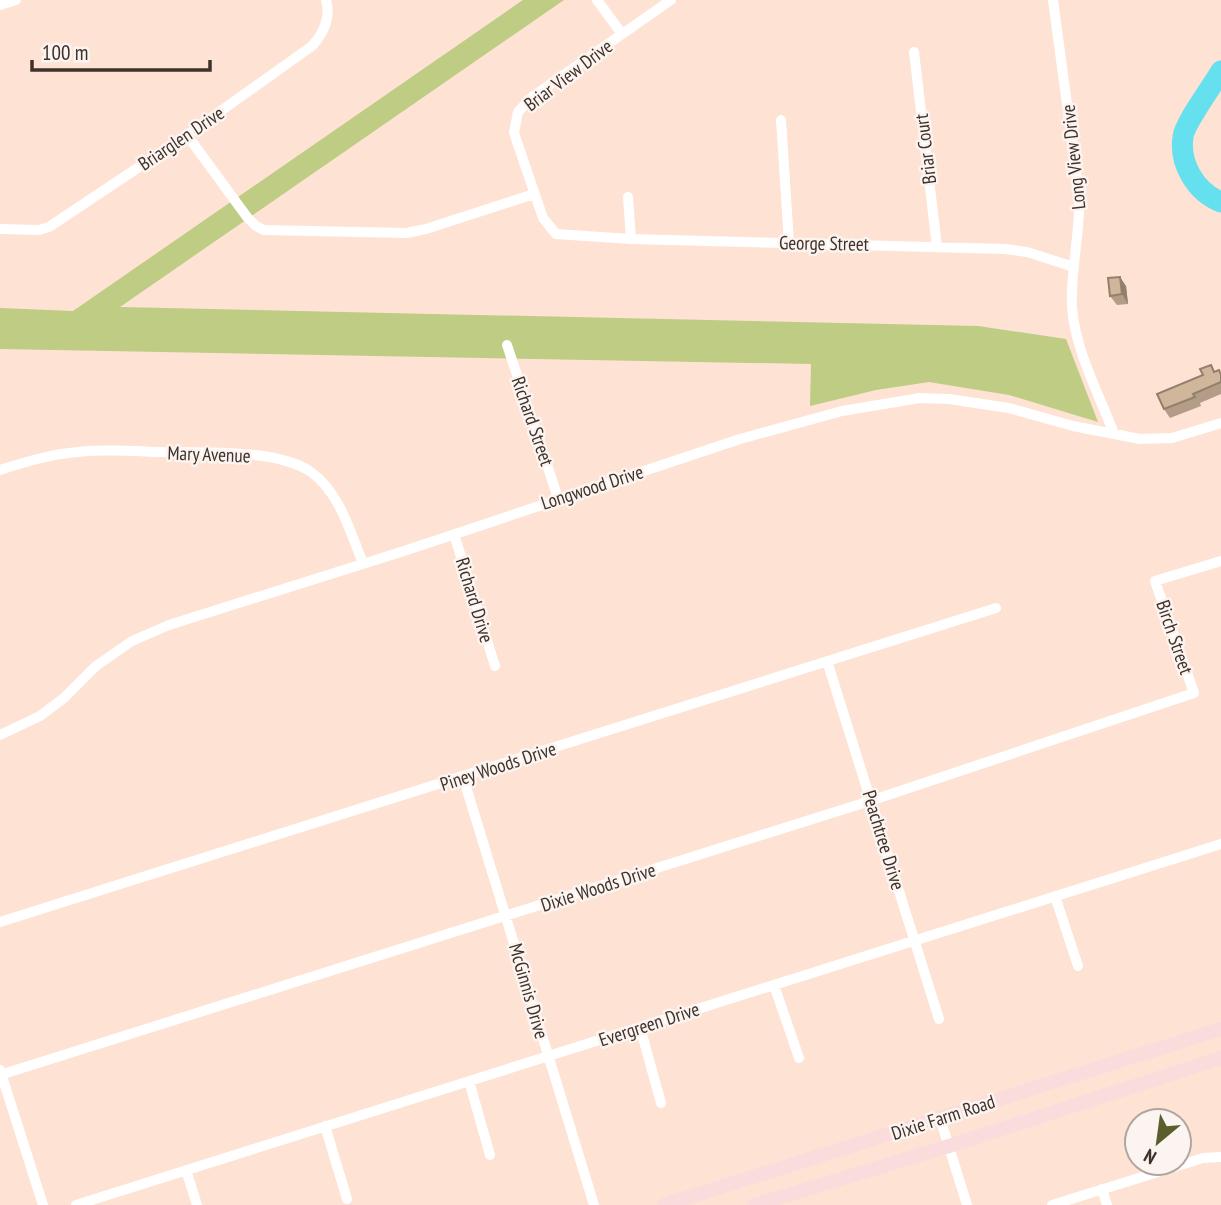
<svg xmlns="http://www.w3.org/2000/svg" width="1221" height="1205" font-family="'PT Sans Narrow',sans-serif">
	<rect width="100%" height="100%" fill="#fee2d3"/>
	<path fill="#becc84" d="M 523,0 L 564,0 L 120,307 L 978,326 L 1066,339 L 1098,422 L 1009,395 L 929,382 L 876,390 L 810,406 L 811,364 L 0,349 L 0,308 L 73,311 Z"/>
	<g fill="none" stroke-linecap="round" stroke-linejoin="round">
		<path stroke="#64e0ee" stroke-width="21" d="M 1221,71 C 1213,85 1184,124 1183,137 C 1179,164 1196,192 1221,202"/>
		<path stroke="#fff" stroke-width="10" d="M 597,0 L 622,34
			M 671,0 L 532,97 L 518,112 L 514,133 L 543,218 L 556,234 L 631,239 L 1005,249 L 1027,252 L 1074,267
			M 1053,0 L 1079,194 C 1081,232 1070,269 1072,307 C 1075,350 1099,394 1114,434
			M 0,5 L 16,0
			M 914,52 L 937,247
			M 781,120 L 789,243
			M 187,135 L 247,217 L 256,226 L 264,230 L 406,233 L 426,229 L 534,194
			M 628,197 L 631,239
			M 0,229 L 39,230 L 49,227 L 187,135 L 312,46 C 324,33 331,18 326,0
			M 507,345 L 558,498
			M 0,470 C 25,462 51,454 78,452 C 104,449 132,451 158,452 C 199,453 277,448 311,472 C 340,493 350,532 363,563
			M 454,534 L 495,666
			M 827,661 L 939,1019
			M 0,735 L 40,716 L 64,698 L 96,666 L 132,641 L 169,625 L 404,551 L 740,439 L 842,411 L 920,398 L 949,399 L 1009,408 L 1073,426 L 1140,439 L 1172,438 L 1221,423
			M 463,777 L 594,1205
			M 1055,896 L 1078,966
			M 0,922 L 996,608
			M 774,985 L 799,1058
			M 640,1027 L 661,1103
			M 0,1070 L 43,1205
			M 0,1075 L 873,800 L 1194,693 L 1155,581 L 1221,561
			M 469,1081 L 490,1155
			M 940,1118 L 967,1205
			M 325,1126 L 347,1199
			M 186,1170 L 197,1205
			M 1102,1189 L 1107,1205
			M 76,1205 L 1221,844
			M 1052,1205 L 1203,1158 L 1221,1157"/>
		<path stroke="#fbdcdd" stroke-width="14" d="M 664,1205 L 1221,1029
			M 755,1205 L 949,1146 L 1221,1058"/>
	</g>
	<path fill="#b39d86" d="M 1126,286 L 1128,304 L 1117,305 L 1110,296 Z
		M 1211,365 L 1215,372 L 1221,373 L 1221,394 L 1200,403 L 1201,406 L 1170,418 L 1164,409 L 1203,375 Z"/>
	<path fill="#92806d" d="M 1120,277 L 1126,286 L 1128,304 L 1122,294 Z"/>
	<path fill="#d0b79c" stroke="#92806d" stroke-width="2" d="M 1120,277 L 1122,294 L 1110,296 L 1108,278 Z
		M 1211,365 L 1214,372 L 1219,370 L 1221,375 L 1221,382 L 1193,394 L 1195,397 L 1164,409 L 1157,394 L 1203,375 L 1200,369 Z"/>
	<g text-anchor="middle" stroke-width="5" stroke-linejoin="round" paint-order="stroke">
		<g font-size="19" fill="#3f322a" stroke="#fbf4f0">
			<text transform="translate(568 75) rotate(-37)" y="7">Briar View Drive</text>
			<text transform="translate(181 138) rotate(-34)" y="7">Briarglen Drive</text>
			<text transform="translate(925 149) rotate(-97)" y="7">Briar Court</text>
			<text transform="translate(1073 157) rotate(-96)" y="7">Long View Drive</text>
			<text transform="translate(824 243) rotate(1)" y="7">George Street</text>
			<text transform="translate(533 421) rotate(71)" y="7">Richard Street</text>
			<text transform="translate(209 454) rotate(2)" y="7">Mary Avenue</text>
			<text transform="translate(592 487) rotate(-18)" y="7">Longwood Drive</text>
			<text transform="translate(475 600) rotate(73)" y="7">Richard Drive</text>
			<text transform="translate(1175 637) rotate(71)" y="7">Birch Street</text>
			<text transform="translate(498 766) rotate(-18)" y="7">Piney Woods Drive</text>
			<text transform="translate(884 840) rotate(73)" y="7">Peachtree Drive</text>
			<text transform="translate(598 887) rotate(-18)" y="7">Dixie Woods Drive</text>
			<text transform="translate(529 991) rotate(74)" y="7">McGinnis Drive</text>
			<text transform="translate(649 1024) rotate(-18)" y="7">Evergreen Drive</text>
			<text transform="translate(943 1117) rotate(-18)" y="7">Dixie Farm Road</text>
		</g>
	</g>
	<g transform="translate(1158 1142) rotate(209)"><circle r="33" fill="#fbf4f0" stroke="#b0a6a1" stroke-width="2"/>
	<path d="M0-5L12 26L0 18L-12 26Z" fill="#595e2c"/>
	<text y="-10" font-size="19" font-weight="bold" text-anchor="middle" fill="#3f322a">N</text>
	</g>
	<path d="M32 60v10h178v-10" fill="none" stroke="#3f322a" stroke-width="3.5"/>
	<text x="42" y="60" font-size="21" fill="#3f322a" stroke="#fbf4f0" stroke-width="5" paint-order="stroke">100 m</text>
</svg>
